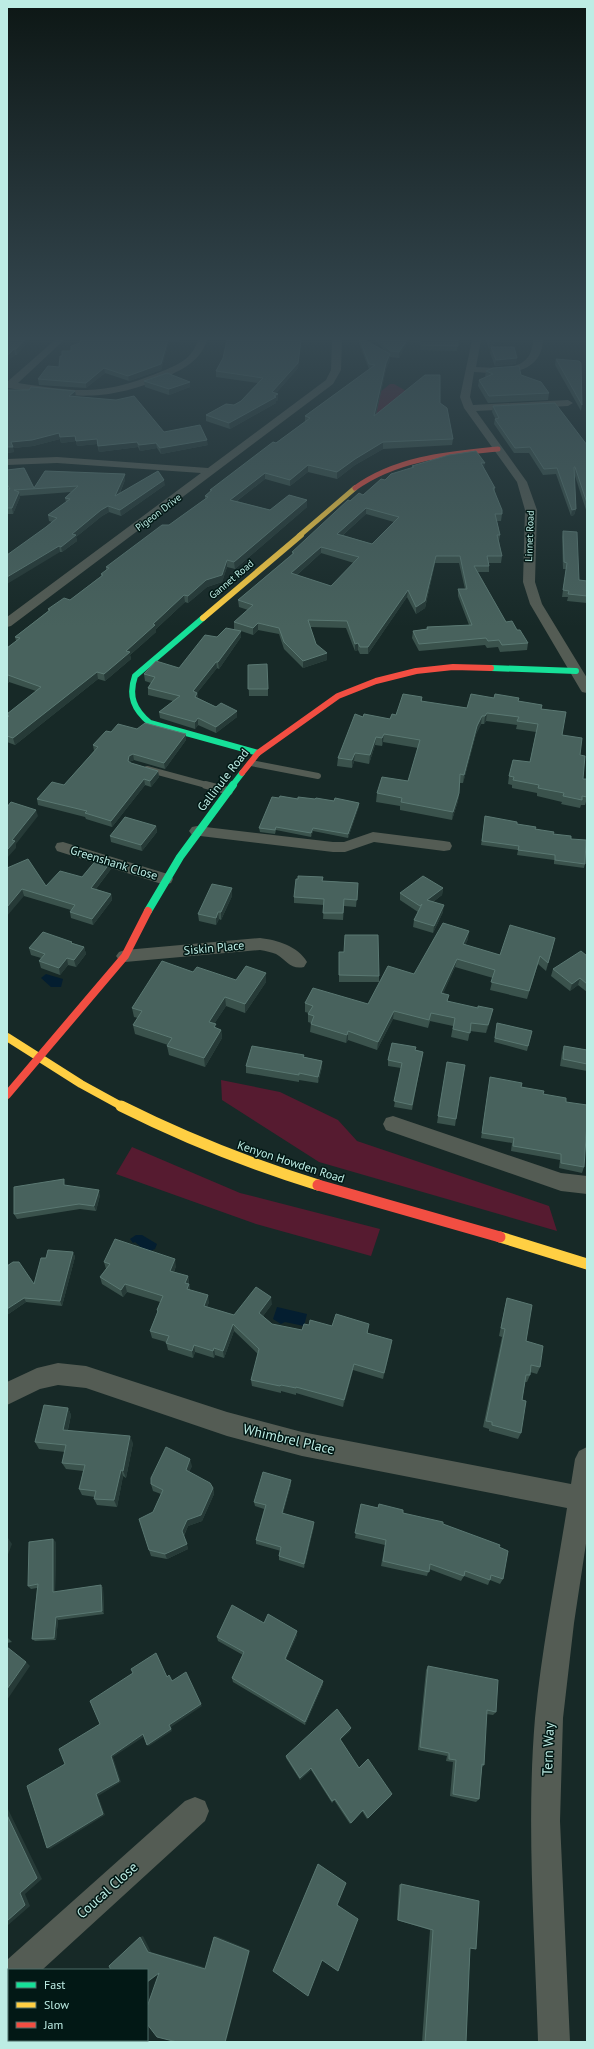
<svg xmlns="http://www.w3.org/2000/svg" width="594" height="2049" font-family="'PT Sans',sans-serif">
	<rect width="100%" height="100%" fill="#172927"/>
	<path fill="#561b30" d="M 390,384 L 394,384 L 408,392 L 377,417 L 359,409 Z
		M 221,1080 L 280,1092 L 338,1120 L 357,1141 L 549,1206 L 557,1231 L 319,1162 L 222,1100 Z
		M 132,1147 L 240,1193 L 380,1229 L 371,1256 L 256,1224 L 116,1174 Z"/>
	<path fill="#041e30" d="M 46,974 L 63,979 L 61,987 L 51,987 L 41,978 Z
		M 136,1235 L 142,1235 L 157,1244 L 155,1249 L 150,1251 L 143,1249 L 135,1242 L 133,1243 L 130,1239 Z
		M 277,1307 L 307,1314 L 304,1326 L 285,1322 L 281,1324 L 273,1319 Z"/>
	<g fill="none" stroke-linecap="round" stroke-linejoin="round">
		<path stroke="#545c54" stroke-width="6" d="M 251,763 L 318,776
			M 147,769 L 210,786"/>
		<path stroke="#545c54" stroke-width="8" d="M 206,785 L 229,791"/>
		<path fill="#545c54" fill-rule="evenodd" d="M 55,340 L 64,340 L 18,383 C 77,392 103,396 160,372 C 178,365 192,359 198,340 L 207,340 C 200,361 185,368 166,377 C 101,404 73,396 7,388 L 7,382 Z
			M 332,340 L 342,340 L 341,370 L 333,384 L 11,626 L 7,627 L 7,617 L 201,473 L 57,463 L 7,465 L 7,459 L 57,457 L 208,468 L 326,380 L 331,370 Z
			M 472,340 L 481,340 L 476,367 C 500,368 532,373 533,340 L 543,340 C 541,377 502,374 474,372 L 470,397 L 473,405 L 568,400 L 573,403 L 568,406 L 476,411 L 527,482 L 537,510 L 535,582 L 542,604 L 587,678 L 587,693 L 582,692 L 580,689 L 530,604 L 523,582 L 525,510 L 517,482 L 464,408 L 460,397 Z
			M 197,826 L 333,842 L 344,842 L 373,832 L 444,841 L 450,842 L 452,846 L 450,850 L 444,851 L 374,842 L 345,852 L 333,852 L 192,835 L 189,831 L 192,827 Z
			M 63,842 L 171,875 L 173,879 L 171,883 L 165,885 L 57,851 L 55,847 L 57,843 Z
			M 260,938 C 277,940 298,946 307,962 L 304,967 C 291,970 286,960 276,954 C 271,952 266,951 260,950 L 125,962 L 119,960 L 116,956 L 119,952 L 125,950 Z
			M 393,1116 L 561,1173 L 587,1176 L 587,1194 L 561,1191 L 386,1130 L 383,1124 L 386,1118 Z
			M 58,1363 L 86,1366 L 227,1412 L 302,1432 L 571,1484 L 575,1459 L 579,1451 L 587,1447 L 587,1537 L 574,1623 L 563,1718 L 560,1821 L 570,2042 L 538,2042 C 535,1935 526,1825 535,1718 C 542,1647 556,1577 567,1508 L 302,1456 L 227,1436 L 86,1388 L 58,1385 L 40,1389 L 7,1405 L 7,1382 L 37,1368 Z
			M 195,1797 L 205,1801 L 209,1811 L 205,1821 L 42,1970 L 9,1970 L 9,1995 L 7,1996 L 8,1959 L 185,1801 Z"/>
		<path stroke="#16e098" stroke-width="6" d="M 203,618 L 135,676 C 128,696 134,710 150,723 L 258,753
			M 491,668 L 576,671
			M 232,786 L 242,773"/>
		<path stroke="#16e098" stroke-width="8" d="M 148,911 L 180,857 L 233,785"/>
		<path stroke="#ffcf43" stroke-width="5" d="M 299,536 L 355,488"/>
		<path stroke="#ffcf43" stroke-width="6" d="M 203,618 L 301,535"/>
		<path stroke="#ffcf43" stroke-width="8" d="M 7,1037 L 81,1084 L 123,1107"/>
		<path stroke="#ffcf43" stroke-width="11" d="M 121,1106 C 185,1138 250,1164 318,1185
			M 500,1237 L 587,1264"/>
		<path stroke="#f24e42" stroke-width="5" d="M 355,488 C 397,458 448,454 498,449"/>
		<path stroke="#f24e42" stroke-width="6" d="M 242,773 L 258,753 L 338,696 L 376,681 L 416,671 L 453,667 L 491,668"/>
		<path stroke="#f24e42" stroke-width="8" d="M 7,1095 L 125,956 L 148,911"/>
		<path stroke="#f24e42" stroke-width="11" d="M 318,1185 L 500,1237"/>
	</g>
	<path fill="#3a524c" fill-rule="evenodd" d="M 7,340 L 29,340 L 17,355 L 15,355 Z
		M 81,340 L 180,340 L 180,342 L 169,342 L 161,370 L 129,381 L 105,373 L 86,388 L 39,385 L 38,379 L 59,367 L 62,356 L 80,343 Z
		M 227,340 L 301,340 L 298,368 L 276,393 L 278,394 L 278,400 L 276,401 L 276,403 L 230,429 L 206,421 L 206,415 L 234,405 L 241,401 L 258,383 L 216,377 L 216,371 L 223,358 Z
		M 359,340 L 360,340 L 385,351 L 375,340 L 409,340 L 399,358 L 390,357 L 390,360 L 386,369 L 376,415 L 440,403 L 453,439 L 452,445 L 383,449 L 355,465 L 337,479 L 308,472 L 290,486 L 265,479 L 237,501 L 270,510 L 307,500 L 307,507 L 235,569 L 227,567 L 222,582 L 207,587 L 188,603 L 185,602 L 156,629 L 156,632 L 130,655 L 131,659 L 105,681 L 98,679 L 15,745 L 7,742 L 7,714 L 36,691 L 9,682 L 7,684 L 7,648 L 16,641 L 15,637 L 48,611 L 48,609 L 70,600 L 101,576 L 101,574 L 106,570 L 106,567 L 169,525 L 205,499 L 205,496 L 210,491 L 210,490 L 305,422 L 305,416 L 369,369 L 359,343 Z
		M 420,340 L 458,340 L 457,351 L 420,350 Z
		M 486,340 L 499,340 L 489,349 Z
		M 491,347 L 516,364 L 495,366 L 490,353 Z
		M 556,359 L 582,405 L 581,411 L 555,365 Z
		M 486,371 L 521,375 L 549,393 L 548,400 L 488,403 L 478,386 L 479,380 L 485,377 Z
		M 144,381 L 190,387 L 169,395 L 145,387 Z
		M 75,391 L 76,397 L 164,432 L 208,445 L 161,454 L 157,448 L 140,451 L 138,447 L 99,452 L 97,444 L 77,446 L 76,441 L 61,443 L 60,439 L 33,446 L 13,448 L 14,452 L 7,453 Z
		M 493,406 L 587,445 L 587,513 L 574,473 L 576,509 L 574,515 L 571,516 L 556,474 L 543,475 L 529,453 L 514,453 L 494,424 L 495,418 L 492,412 Z
		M 412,466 L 484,468 L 495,488 L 495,492 L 502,514 L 501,521 L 497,521 L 500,535 L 499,541 L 502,556 L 501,563 L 489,563 L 489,572 L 478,572 L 506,622 L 517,630 L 528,643 L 527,650 L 500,652 L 498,647 L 487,648 L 485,645 L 419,651 L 412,638 L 413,631 L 426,629 L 427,627 L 469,625 L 458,596 L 458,589 L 465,589 L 459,563 L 435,563 L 425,608 L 416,614 L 407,597 L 368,654 L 360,654 L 358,650 L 355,651 L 346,628 L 310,627 L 316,644 L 327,660 L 303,668 L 284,649 L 279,634 L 258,630 L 253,635 L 241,631 L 241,637 L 219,669 L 217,668 L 197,693 L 198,698 L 237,717 L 216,733 L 198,725 L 195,729 L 160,718 L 159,712 L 173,701 L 148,695 L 148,688 L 151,683 L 145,681 L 144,674 L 179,668 L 217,637 L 234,629 L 234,622 L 248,610 L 239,607 L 238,600 L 292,554 L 292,552 L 350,501 L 363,495 L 385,480 L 412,468 ZM 366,514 L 394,522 L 372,544 L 343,535 ZM 321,553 L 354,563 L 331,586 L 297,575 Z
		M 7,470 L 34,488 L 125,474 L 125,480 L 120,493 L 165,485 L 121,516 L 109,512 L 102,516 L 76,537 L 77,541 L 62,552 L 60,552 L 46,527 L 52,522 L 49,521 L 48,515 L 66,502 L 65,498 L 71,492 L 19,496 L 20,497 L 13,514 L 7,514 L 7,489 L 8,489 L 7,487 Z
		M 563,531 L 579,580 L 587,581 L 587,603 L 567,601 L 568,597 L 562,597 L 566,569 L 563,569 L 562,537 Z
		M 248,665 L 268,689 L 268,696 L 249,696 Z
		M 422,697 L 422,702 L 467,708 L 519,701 L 542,709 L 562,735 L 580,755 L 583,779 L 587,779 L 587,798 L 585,805 L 581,805 L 580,808 L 561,804 L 562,802 L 537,796 L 537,793 L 512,788 L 512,785 L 508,784 L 509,776 L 530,762 L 536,732 L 516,729 L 517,725 L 486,721 L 484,724 L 481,724 L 476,734 L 463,783 L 460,783 L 458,801 L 452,820 L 400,810 L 400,806 L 376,802 L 377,793 L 408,781 L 418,748 L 383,742 L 382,746 L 375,745 L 369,764 L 354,761 L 352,768 L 337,766 L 338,758 L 363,717 L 390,719 Z
		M 137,729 L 186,734 L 186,740 L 165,769 L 134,760 L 129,762 L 131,763 L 158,771 L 159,777 L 151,787 L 145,785 L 112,827 L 86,819 L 85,817 L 38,805 L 37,799 L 64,785 L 94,751 L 93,745 L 111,732 Z
		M 279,798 L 315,799 L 359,803 L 359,806 L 348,838 L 313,831 L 311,837 L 276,830 L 275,834 L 260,832 L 259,828 Z
		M 485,816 L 571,839 L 585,864 L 584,868 L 554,864 L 554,860 L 517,855 L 518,850 L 481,845 Z
		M 156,826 L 157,832 L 142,851 L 111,842 L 110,836 Z
		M 7,868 L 46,886 L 111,869 L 96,889 L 111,894 L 112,900 L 93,925 L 71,918 L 70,912 L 71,910 L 24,896 Z
		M 323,881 L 358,883 L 356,907 L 344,906 L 343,920 L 323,919 L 324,905 L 294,903 L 294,897 Z
		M 443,888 L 442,895 L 433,902 L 443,912 L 433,933 L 413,927 L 414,920 L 418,912 L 400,900 L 400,893 Z
		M 232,896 L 221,920 L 219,919 L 216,925 L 199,921 L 198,914 Z
		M 468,939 L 465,945 L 500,955 L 553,946 L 546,971 L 538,964 L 527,999 L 490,990 L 493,978 L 455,967 L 443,993 L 448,1001 L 491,1018 L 486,1033 L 470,1031 L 468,1041 L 451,1037 L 453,1026 L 430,1021 L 428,1028 L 393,1019 L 377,1050 L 348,1040 L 346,1043 L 310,1032 L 311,1023 L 308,1022 L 308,1014 L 309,1013 L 305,1012 L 305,1003 L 368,1004 L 414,974 Z
		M 72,942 L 72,943 L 84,947 L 86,954 L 76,967 L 68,965 L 60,975 L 41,968 L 39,961 L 41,958 L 31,955 L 29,948 Z
		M 339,952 L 344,952 L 379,976 L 379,982 L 339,982 Z
		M 587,956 L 587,992 L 578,985 L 570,991 L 551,976 L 553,969 Z
		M 193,972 L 236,980 L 266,982 L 245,1013 L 226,1006 L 214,1024 L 216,1028 L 221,1030 L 222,1038 L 205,1067 L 169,1055 L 167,1046 L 168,1045 L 135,1034 L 133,1025 L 138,1018 L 134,1017 L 132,1008 Z
		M 497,1023 L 532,1031 L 527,1051 L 494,1042 Z
		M 564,1046 L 587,1050 L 587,1071 L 560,1066 L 562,1052 Z
		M 415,1050 L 423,1052 L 412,1110 L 394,1107 L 401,1068 L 388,1066 L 388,1060 Z
		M 304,1055 L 304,1057 L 322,1061 L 322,1067 L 318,1083 L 299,1080 L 299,1082 L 246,1073 L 246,1066 Z
		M 447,1062 L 456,1119 L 455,1126 L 437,1123 Z
		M 490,1077 L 521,1087 L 566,1102 L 584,1167 L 582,1173 L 559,1168 L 560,1160 L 511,1151 L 512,1143 L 481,1138 Z
		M 100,1195 L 96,1211 L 80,1209 L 17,1219 L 14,1214 Z
		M 73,1252 L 75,1257 L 62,1306 L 26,1302 L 7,1315 L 34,1284 L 46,1258 Z
		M 104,1262 L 176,1266 L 174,1272 L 188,1276 L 190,1290 L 209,1302 L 207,1307 L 234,1315 L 272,1304 L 263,1316 L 272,1324 L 302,1330 L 309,1325 L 332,1326 L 368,1331 L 368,1333 L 391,1347 L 383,1379 L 353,1370 L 343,1407 L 296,1393 L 296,1395 L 281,1391 L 281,1393 L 252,1386 L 251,1380 L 258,1354 L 234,1331 L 224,1358 L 215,1355 L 214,1358 L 195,1352 L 193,1358 L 168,1350 L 166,1342 L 152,1338 L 150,1331 L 157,1313 L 157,1310 L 160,1302 L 127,1292 L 123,1297 L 102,1284 L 100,1277 L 106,1269 Z
		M 507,1298 L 526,1341 L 540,1367 L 537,1374 L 530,1372 L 530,1375 L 527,1382 L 525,1382 L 522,1400 L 521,1433 L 518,1439 L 489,1431 L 489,1429 L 483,1427 L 502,1337 L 499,1336 L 505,1306 Z
		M 68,1408 L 71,1415 L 68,1430 L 133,1443 L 126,1478 L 123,1476 L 117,1507 L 97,1505 L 94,1499 L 95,1497 L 82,1495 L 79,1489 L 83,1471 L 66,1469 L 62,1463 L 65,1452 L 39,1449 L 35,1442 Z
		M 192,1466 L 189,1472 L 213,1488 L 214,1494 L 202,1521 L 188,1526 L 184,1536 L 188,1549 L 167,1559 L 151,1556 L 149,1550 L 153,1512 L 161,1494 L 153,1491 L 151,1484 Z
		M 291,1484 L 283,1513 L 314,1526 L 304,1568 L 279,1560 L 279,1556 L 281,1551 L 256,1544 L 256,1540 L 264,1509 L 255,1506 L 254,1502 Z
		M 361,1504 L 378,1508 L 403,1513 L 443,1524 L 499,1547 L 503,1579 L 500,1584 L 490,1580 L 488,1585 L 464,1576 L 461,1581 L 429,1569 L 427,1576 L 381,1566 L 385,1545 L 355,1538 Z
		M 56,1542 L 55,1592 L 101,1585 L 103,1588 L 104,1614 L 58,1620 L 56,1640 L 35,1641 L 32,1639 L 37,1588 L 31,1589 L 28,1586 Z
		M 264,1623 L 297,1635 L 286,1659 L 323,1681 L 323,1684 L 305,1725 L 233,1682 L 232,1678 L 243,1655 L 218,1641 L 217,1637 Z
		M 7,1637 L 12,1642 L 7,1643 Z
		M 428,1666 L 496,1712 L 493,1715 L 486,1714 L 484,1765 L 482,1767 L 479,1799 L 476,1802 L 450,1796 L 453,1762 L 446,1761 L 447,1756 L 418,1750 L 426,1670 Z
		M 350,1731 L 340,1740 L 359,1768 L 391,1796 L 367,1819 L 362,1811 L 350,1824 L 334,1800 L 332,1803 L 311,1770 L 300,1780 L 286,1758 L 286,1756 Z
		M 401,1884 L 470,1948 L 466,2042 L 422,2042 L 430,1930 L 397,1920 L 399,1885 Z"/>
	<path fill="#263a37" d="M 24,340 L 29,340 L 17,355 L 16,349 Z
		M 168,340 L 169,340 L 169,342 L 161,370 L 129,381 L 128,376 Z
		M 301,340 L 298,368 L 272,398 L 272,392 Z
		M 407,340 L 409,340 L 399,358 L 399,352 Z
		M 492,340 L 499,340 L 489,349 L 489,343 Z
		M 14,349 L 15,355 L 7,362 L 7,356 Z
		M 390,354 L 390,360 L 386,369 L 374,423 L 374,416 L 386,363 Z
		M 517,358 L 516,364 L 495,366 L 496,360 Z
		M 104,368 L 105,373 L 86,388 L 86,383 Z
		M 190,382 L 190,387 L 169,395 L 169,389 Z
		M 75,391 L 76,397 L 69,396 Z
		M 278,394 L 278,400 L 276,401 L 276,403 L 230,429 L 229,423 Z
		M 59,433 L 60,439 L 33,446 L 13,448 L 14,452 L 7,453 L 7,447 L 11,442 Z
		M 75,436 L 76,441 L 61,443 L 60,437 Z
		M 97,439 L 97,444 L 77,446 L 76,441 Z
		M 207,440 L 208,445 L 161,454 L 160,448 Z
		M 137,442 L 138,447 L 99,452 L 98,446 Z
		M 383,442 L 383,449 L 355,465 L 337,479 L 337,472 L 355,459 Z
		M 156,443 L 157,448 L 140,451 L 139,445 Z
		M 481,463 L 485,463 L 484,469 Z
		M 308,465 L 308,472 L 290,486 L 290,480 Z
		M 265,473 L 265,479 L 230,506 L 230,500 Z
		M 125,474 L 125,480 L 116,501 L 115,496 Z
		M 164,480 L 165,485 L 121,516 L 120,510 Z
		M 19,492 L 20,497 L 13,514 L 12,508 Z
		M 307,500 L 307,507 L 235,569 L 234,562 Z
		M 108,506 L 109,512 L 102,516 L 76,537 L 77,541 L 62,552 L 61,547 L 72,534 L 101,510 Z
		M 366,508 L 366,514 L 337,540 L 337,534 Z
		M 576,509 L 574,515 L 571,516 L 572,510 Z
		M 59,546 L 60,552 L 7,584 L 7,577 Z
		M 321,547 L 321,553 L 291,580 L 291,573 Z
		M 436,556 L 435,563 L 425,608 L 416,614 L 416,607 Z
		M 227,560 L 227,567 L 222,582 L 207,587 L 188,603 L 188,596 Z
		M 408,590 L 407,597 L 368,654 L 368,647 Z
		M 184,595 L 185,602 L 156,629 L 156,632 L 130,655 L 131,659 L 105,681 L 104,674 L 126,651 L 153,624 Z
		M 258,623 L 258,630 L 253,635 L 253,628 Z
		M 241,631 L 241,637 L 219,669 L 218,662 Z
		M 358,643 L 358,650 L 355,651 L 355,644 Z
		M 327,653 L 327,660 L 303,668 L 303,661 Z
		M 216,662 L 217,668 L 197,693 L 198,699 L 195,697 L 193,691 Z
		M 97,672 L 98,679 L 15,745 L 13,738 Z
		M 7,675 L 8,675 L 9,682 L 7,684 Z
		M 237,711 L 237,717 L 216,733 L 216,727 Z
		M 487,713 L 486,721 L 484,724 L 485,716 Z
		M 482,716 L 481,724 L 476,734 L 463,783 L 464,775 L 477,726 Z
		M 198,718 L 198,725 L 195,729 L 195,722 Z
		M 186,734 L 186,740 L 165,769 L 164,763 Z
		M 384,734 L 383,742 L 382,746 L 382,738 Z
		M 376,737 L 375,745 L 369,764 L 370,755 Z
		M 355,753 L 354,761 L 352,768 L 352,760 Z
		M 133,754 L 134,760 L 129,762 L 128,761 L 129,756 Z
		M 158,771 L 159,777 L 151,787 L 150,781 Z
		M 144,779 L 145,785 L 112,827 L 111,821 Z
		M 459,793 L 458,801 L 452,820 L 453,812 Z
		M 359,803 L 359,806 L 348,838 L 348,834 Z
		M 36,810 L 38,816 L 16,844 L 16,848 L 7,858 L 7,850 L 12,840 Z
		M 156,826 L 157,832 L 142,851 L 141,845 Z
		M 313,828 L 313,831 L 311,837 L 311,833 Z
		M 110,863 L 111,869 L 92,894 L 91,888 Z
		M 232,888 L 232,896 L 221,920 L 221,912 Z
		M 443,888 L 442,895 L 426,907 L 427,900 Z
		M 22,889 L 24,896 L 7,916 L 7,907 Z
		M 111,894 L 112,900 L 93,925 L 92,919 Z
		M 444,905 L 443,912 L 433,933 L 434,926 Z
		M 218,912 L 219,919 L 216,925 L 216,918 Z
		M 469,931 L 468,939 L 462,952 L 463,944 Z
		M 84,947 L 86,954 L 76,967 L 74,960 Z
		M 67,958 L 68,965 L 60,975 L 59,968 Z
		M 457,959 L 455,967 L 440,1001 L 441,993 Z
		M 266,973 L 266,982 L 245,1013 L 245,1004 Z
		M 580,978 L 578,985 L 570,991 L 572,984 Z
		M 225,997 L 226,1006 L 210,1030 L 209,1022 Z
		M 493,1009 L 491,1018 L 486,1033 L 488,1025 Z
		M 394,1011 L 393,1019 L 377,1050 L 378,1042 Z
		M 221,1030 L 222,1038 L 205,1067 L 204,1058 Z
		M 348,1031 L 348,1040 L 346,1043 L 347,1035 Z
		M 322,1061 L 322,1067 L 318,1083 L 318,1077 Z
		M 99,1190 L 100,1195 L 96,1211 L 94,1206 Z
		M 73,1252 L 75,1257 L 62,1306 L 60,1301 Z
		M 175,1259 L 176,1266 L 171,1279 L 170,1271 Z
		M 188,1276 L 189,1284 L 185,1283 Z
		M 125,1284 L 127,1292 L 123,1297 L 121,1290 Z
		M 189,1284 L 190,1292 L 187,1289 Z
		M 208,1295 L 209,1302 L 205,1314 L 204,1306 Z
		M 271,1297 L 272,1304 L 260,1320 L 259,1313 Z
		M 24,1298 L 26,1302 L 7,1315 L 7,1309 Z
		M 233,1324 L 234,1331 L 224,1358 L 223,1351 Z
		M 392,1340 L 391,1347 L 383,1379 L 384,1373 Z
		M 194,1345 L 195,1352 L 193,1358 L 192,1351 Z
		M 214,1348 L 215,1355 L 214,1358 L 213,1351 Z
		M 354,1364 L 353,1370 L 343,1407 L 344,1400 Z
		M 68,1408 L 71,1415 L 66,1437 L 63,1430 Z
		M 130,1436 L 133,1443 L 126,1478 L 123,1471 Z
		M 190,1459 L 192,1466 L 187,1476 L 186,1470 Z
		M 121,1470 L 123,1476 L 117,1507 L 114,1500 Z
		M 291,1480 L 291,1484 L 282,1517 L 282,1513 Z
		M 213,1488 L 214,1494 L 202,1521 L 188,1526 L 183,1537 L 182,1531 L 187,1520 Z
		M 314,1522 L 314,1526 L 304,1568 L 304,1564 Z
		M 8,1538 L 12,1544 L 7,1557 L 7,1541 Z
		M 53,1539 L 56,1542 L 55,1595 L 53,1592 Z
		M 187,1544 L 188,1549 L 167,1559 L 165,1554 Z
		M 101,1585 L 103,1588 L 104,1614 L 102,1611 Z
		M 56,1617 L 58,1620 L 56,1640 L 54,1638 Z
		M 297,1631 L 297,1635 L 285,1662 L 285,1659 Z
		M 26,1662 L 30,1666 L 7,1700 L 7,1689 Z
		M 323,1681 L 323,1684 L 305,1725 L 305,1722 Z
		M 201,1704 L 202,1706 L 171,1727 L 172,1731 L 149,1746 L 147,1745 L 169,1725 Z
		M 351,1728 L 350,1731 L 339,1741 L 340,1739 Z
		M 143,1734 L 145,1736 L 113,1757 L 121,1782 L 98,1796 L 105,1815 L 50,1849 L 47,1848 L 96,1794 L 111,1756 Z
		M 311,1768 L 311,1770 L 300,1780 L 300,1778 Z
		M 7,1807 L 42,1879 L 25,1894 L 30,1906 L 7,1926 L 7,1921 L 20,1893 L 7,1815 Z
		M 143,1936 L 151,1952 L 207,1968 L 205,1969 L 148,1952 L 140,1937 Z
		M 216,1936 L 250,1950 L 226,2042 L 225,2042 L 214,1937 Z
		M 161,1972 L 147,1983 L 147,1982 L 159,1973 Z
		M 90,2040 L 95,2040 L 96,2042 L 91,2042 Z"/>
	<path fill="#48625d" stroke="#5a7872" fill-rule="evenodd" d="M 7,340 L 24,340 L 16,349 L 14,349 L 7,356 Z
		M 81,340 L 168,340 L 161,364 L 128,376 L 104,368 L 86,383 L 38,379 L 48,366 L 59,367 L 60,356 L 62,356 L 62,351 L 71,351 L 71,346 L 80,343 Z
		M 227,340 L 301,340 L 298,363 L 272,392 L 278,394 L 274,396 L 276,397 L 229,423 L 206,415 L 226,404 L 234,405 L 241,401 L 263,378 L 216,371 L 223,358 Z
		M 360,340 L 365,340 L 390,354 L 386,363 L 374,416 L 425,375 L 440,375 L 440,403 L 447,408 L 453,439 L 383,442 L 355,459 L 337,472 L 308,465 L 290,480 L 265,473 L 230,500 L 270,510 L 289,495 L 307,500 L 234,562 L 227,560 L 222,575 L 206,580 L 188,596 L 184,595 L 153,624 L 155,625 L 126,651 L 130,652 L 104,674 L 97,672 L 13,738 L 7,736 L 7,718 L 9,716 L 7,715 L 7,714 L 41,687 L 8,675 L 7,675 L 7,648 L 20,638 L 15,637 L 50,610 L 48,609 L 64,598 L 70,600 L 103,575 L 101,574 L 109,568 L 106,567 L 162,525 L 169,525 L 208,497 L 205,496 L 212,490 L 210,490 L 273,442 L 276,443 L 310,418 L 305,416 L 375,365 L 369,364 Z
		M 380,340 L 407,340 L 399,352 L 390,351 Z
		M 420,340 L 458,340 L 458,346 L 421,345 Z
		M 491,347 L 514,347 L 517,358 L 496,360 Z
		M 556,359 L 579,361 L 581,363 L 582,405 Z
		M 519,366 L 521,375 L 541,382 L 549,393 L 489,396 L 479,380 L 493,374 L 486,371 L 493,368 Z
		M 167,373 L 190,382 L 169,389 L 144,381 Z
		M 31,387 L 75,391 L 69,396 L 116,400 L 134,396 L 164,432 L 200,425 L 207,440 L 160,448 L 156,443 L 139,445 L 137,442 L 98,446 L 97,439 L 76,441 L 75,436 L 60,437 L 59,433 L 32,440 L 11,442 L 13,447 L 7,447 L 7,390 L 29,390 Z
		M 555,403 L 587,445 L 587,503 L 575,467 L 574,467 L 576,509 L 572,510 L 557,468 L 544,469 L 530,447 L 515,448 L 495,419 L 499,418 L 493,406 Z
		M 476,451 L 485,463 L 481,463 L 495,488 L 493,488 L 502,510 L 502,514 L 495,514 L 500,535 L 497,535 L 502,556 L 487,556 L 489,566 L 474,566 L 506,622 L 512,621 L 517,630 L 520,630 L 528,643 L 502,645 L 499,640 L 488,641 L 486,638 L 419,644 L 413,631 L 428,629 L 427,627 L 472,625 L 458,589 L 467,589 L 460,556 L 436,556 L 425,601 L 416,607 L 408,590 L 368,647 L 360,647 L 358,643 L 355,644 L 347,621 L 308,620 L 316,644 L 327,653 L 303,661 L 284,642 L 279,628 L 258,623 L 253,628 L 234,622 L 253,605 L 238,600 L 294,553 L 292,552 L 348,500 L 350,501 L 359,493 L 363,495 L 381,479 L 385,480 L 391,474 L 414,467 L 412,466 L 449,455 ZM 366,508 L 399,517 L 372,544 L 337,534 ZM 321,547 L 359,557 L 331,586 L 291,573 Z
		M 24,468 L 34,488 L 45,471 L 125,474 L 115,496 L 158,471 L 164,480 L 120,510 L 108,506 L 101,510 L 72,534 L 76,535 L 61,547 L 59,546 L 7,577 L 7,555 L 46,527 L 57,518 L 48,515 L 70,499 L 65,498 L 78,486 L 14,490 L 19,492 L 12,508 L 7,508 L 7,489 L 10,489 L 7,484 L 7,470 Z
		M 563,531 L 577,532 L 579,580 L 587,581 L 587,596 L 568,594 L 569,591 L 563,590 L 567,563 L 564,562 Z
		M 226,628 L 241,631 L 218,662 L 216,662 L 193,691 L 197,693 L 195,697 L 216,707 L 221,703 L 237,711 L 216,727 L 198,718 L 195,722 L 159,712 L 180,696 L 148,688 L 155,677 L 144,674 L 156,661 L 179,668 L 205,635 L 217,637 Z
		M 267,664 L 268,689 L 248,689 L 248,665 Z
		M 403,694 L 422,697 L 421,701 L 467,708 L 471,694 L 494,698 L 495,694 L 519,698 L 518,701 L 542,705 L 541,709 L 566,712 L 562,735 L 582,738 L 580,755 L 585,756 L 583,779 L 587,779 L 587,797 L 582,796 L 582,800 L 563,796 L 564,793 L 538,788 L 539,785 L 513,780 L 514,777 L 509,776 L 513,760 L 530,762 L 538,724 L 517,721 L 519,717 L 487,713 L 485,716 L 482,716 L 477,726 L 464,775 L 460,774 L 459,793 L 453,812 L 401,802 L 402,798 L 377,793 L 382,777 L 408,781 L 420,740 L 384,734 L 382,738 L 376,737 L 370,755 L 355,753 L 352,760 L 338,758 L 355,714 L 363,717 L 364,714 L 390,719 L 392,714 L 396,715 Z
		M 145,723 L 186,734 L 164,763 L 133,754 L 129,756 L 128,761 L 131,763 L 158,771 L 150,781 L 144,779 L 111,821 L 85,813 L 87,811 L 37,799 L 52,782 L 64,785 L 98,747 L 93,745 L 106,731 L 111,732 L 118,724 L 137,729 Z
		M 280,796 L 298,799 L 298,797 L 315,799 L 316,798 L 334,801 L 335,798 L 359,803 L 348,834 L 313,828 L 311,833 L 276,827 L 275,830 L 259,828 L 272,797 L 279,798 Z
		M 11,802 L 36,810 L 12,840 L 15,841 L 7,850 L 7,807 Z
		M 485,816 L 517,822 L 517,824 L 536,827 L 535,829 L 554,832 L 553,834 L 571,836 L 571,839 L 586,840 L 585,864 L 555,860 L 555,855 L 518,850 L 519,846 L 482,841 Z
		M 125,817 L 156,826 L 141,845 L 110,836 Z
		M 28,859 L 46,886 L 60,871 L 82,877 L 97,859 L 110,863 L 91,888 L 111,894 L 92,919 L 70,912 L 75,905 L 22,889 L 7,907 L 7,868 Z
		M 298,876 L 323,877 L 322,881 L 358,883 L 357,900 L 344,899 L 343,913 L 323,913 L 324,899 L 294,897 L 296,879 L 298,879 Z
		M 423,876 L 443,888 L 427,900 L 444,905 L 434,926 L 414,920 L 422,904 L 420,906 L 400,893 Z
		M 212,884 L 232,888 L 221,912 L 218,912 L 216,918 L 198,914 Z
		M 443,923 L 469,931 L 463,944 L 500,955 L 510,925 L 555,938 L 548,963 L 540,956 L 529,991 L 491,982 L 495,970 L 457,959 L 441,993 L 449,995 L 447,1001 L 478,1008 L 478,1006 L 493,1009 L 488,1025 L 471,1023 L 470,1033 L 453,1029 L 455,1018 L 431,1013 L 429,1020 L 394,1011 L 378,1042 L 348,1031 L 347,1035 L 311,1024 L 314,1016 L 308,1014 L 313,1006 L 305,1003 L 313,988 L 368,1004 L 388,966 L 414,974 Z
		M 43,932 L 72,942 L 71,943 L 84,947 L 74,960 L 67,958 L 59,968 L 39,961 L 45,954 L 29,948 Z
		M 345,935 L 378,935 L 379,976 L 339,975 L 339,952 L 344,952 Z
		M 581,951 L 587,956 L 587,984 L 580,978 L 572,984 L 553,969 Z
		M 162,961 L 193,972 L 197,967 L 236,980 L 246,966 L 266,973 L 245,1004 L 225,997 L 209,1022 L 216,1024 L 214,1027 L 221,1030 L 204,1058 L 167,1046 L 172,1038 L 133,1025 L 142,1011 L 132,1008 Z
		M 497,1023 L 532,1031 L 528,1046 L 495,1038 Z
		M 392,1043 L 416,1047 L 415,1050 L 423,1052 L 412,1105 L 394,1101 L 402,1063 L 388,1060 Z
		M 252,1046 L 304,1055 L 303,1057 L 322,1061 L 318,1077 L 299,1073 L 299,1075 L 246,1066 Z
		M 564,1046 L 587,1050 L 587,1064 L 563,1059 Z
		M 447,1062 L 465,1065 L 456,1119 L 438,1116 Z
		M 490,1077 L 522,1083 L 521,1087 L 544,1091 L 543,1094 L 566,1098 L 566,1102 L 587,1105 L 587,1123 L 584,1167 L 561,1163 L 561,1154 L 513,1146 L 514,1138 L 482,1133 Z
		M 64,1179 L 64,1185 L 99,1190 L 94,1206 L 79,1204 L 14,1214 L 14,1187 Z
		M 115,1239 L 175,1259 L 170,1271 L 188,1276 L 185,1283 L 189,1284 L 187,1289 L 208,1295 L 204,1306 L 234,1315 L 256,1287 L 271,1297 L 259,1313 L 272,1324 L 302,1330 L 304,1324 L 309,1325 L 310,1320 L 332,1326 L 336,1314 L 369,1324 L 367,1333 L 392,1340 L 384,1373 L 354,1364 L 344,1400 L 296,1387 L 296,1388 L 281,1385 L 280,1386 L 251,1380 L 259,1349 L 233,1324 L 223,1351 L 214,1348 L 213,1351 L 194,1345 L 192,1351 L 166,1343 L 169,1336 L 150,1331 L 158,1311 L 157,1310 L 163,1296 L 125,1284 L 121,1290 L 100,1277 L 110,1264 L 104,1262 Z
		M 48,1250 L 73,1252 L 60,1301 L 24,1298 L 7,1309 L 7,1266 L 13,1262 L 19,1262 L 34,1284 L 41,1258 L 46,1258 Z
		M 507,1298 L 532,1305 L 526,1341 L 543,1346 L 540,1367 L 531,1365 L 530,1375 L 526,1375 L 522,1400 L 526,1401 L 521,1433 L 492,1425 L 492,1422 L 486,1421 L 505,1329 L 501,1328 Z
		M 44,1405 L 68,1408 L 63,1430 L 130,1436 L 123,1471 L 121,1470 L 114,1500 L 94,1499 L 96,1491 L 79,1489 L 85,1465 L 62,1463 L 66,1445 L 35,1442 Z
		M 166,1447 L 190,1459 L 186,1470 L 210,1483 L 213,1488 L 201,1515 L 187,1520 L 182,1531 L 187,1544 L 165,1554 L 149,1550 L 139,1519 L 153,1512 L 163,1490 L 151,1484 L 151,1478 Z
		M 263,1472 L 291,1480 L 282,1513 L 314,1522 L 304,1564 L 279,1556 L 281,1547 L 256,1540 L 266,1505 L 254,1502 Z
		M 361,1504 L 378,1508 L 379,1504 L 403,1510 L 403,1513 L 443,1522 L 443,1524 L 500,1545 L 499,1547 L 508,1551 L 503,1579 L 491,1575 L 490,1580 L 465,1571 L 464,1576 L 430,1564 L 429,1572 L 383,1561 L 386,1540 L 355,1533 Z
		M 53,1539 L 53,1592 L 101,1585 L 102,1611 L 56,1617 L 54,1638 L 32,1639 L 38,1584 L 28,1586 L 29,1542 Z
		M 232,1605 L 264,1623 L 268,1614 L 297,1631 L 285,1659 L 323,1681 L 305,1722 L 232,1678 L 244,1652 L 217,1637 Z
		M 7,1647 L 26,1662 L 7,1689 Z
		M 156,1653 L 167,1677 L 169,1675 L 172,1681 L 186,1672 L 201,1704 L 169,1725 L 171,1729 L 147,1745 L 143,1734 L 111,1756 L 119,1781 L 96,1794 L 103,1814 L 47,1848 L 27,1786 L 65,1764 L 59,1749 L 100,1724 L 90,1701 L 133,1673 L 131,1669 Z
		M 428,1666 L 498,1680 L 496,1712 L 487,1710 L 484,1765 L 482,1764 L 479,1799 L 453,1794 L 456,1760 L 449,1759 L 449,1753 L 420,1747 Z
		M 337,1709 L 351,1728 L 340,1739 L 359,1768 L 368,1759 L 392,1794 L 368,1818 L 363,1810 L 351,1823 L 335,1799 L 332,1801 L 311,1768 L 300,1778 L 286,1756 Z
		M 7,1815 L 37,1878 L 20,1893 L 25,1905 L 7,1921 Z
		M 318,1864 L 346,1883 L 337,1905 L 358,1919 L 338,1971 L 322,1960 L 308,1996 L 273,1971 Z
		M 401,1884 L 479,1901 L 476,1949 L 470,1948 L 466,2042 L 425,2042 L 433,1930 L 398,1920 Z
		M 140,1937 L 148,1952 L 205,1969 L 214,1937 L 249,1951 L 225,2042 L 177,2042 L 157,2037 L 147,2024 L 147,2007 L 159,1973 L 147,1982 L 147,1970 L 111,1970 L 109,1966 Z
		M 71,2040 L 90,2040 L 91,2042 L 69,2042 Z"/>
	<linearGradient id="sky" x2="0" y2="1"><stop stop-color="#0d1715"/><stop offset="0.54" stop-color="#364952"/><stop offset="1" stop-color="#364952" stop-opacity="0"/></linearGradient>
	<rect width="594" height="627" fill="url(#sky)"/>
	<g text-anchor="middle" stroke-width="3" stroke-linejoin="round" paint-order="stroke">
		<g font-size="10" fill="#bdece4" stroke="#021815">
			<text transform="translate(158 512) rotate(-37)" y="4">Pigeon Drive</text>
			<text transform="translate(529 536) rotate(-88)" y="4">Linnet Road</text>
			<text transform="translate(231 579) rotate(-40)" y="4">Gannet Road</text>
		</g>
		<g font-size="12" fill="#bdece4" stroke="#021815">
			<text transform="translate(223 780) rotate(-52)" y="4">Gallinule Road</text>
			<text transform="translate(114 863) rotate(17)" y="4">Greenshank Close</text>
			<text transform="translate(214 948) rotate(-5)" y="4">Siskin Place</text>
			<text transform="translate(291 1162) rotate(18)" y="4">Kenyon Howden Road</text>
		</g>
		<g font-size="14" fill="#bdece4" stroke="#021815">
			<text transform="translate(289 1439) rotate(13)" y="5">Whimbrel Place</text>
			<text transform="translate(548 1749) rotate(-88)" y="5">Tern Way</text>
			<text transform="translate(107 1890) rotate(-42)" y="5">Coucal Close</text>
		</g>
	</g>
	<rect width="594" height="2049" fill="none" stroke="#bdece4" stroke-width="16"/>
	<rect x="8" y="1969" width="140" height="72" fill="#021815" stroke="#4d6d68"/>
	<rect x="16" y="1982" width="20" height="6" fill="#16e098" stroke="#4d6d68"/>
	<text x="44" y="1989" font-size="12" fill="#bdece4">Fast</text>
	<rect x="16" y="2002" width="20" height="6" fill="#ffcf43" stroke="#4d6d68"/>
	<text x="44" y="2009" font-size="12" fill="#bdece4">Slow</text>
	<rect x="16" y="2022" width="20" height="6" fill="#f24e42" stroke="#4d6d68"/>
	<text x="44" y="2029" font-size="12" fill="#bdece4">Jam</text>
</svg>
